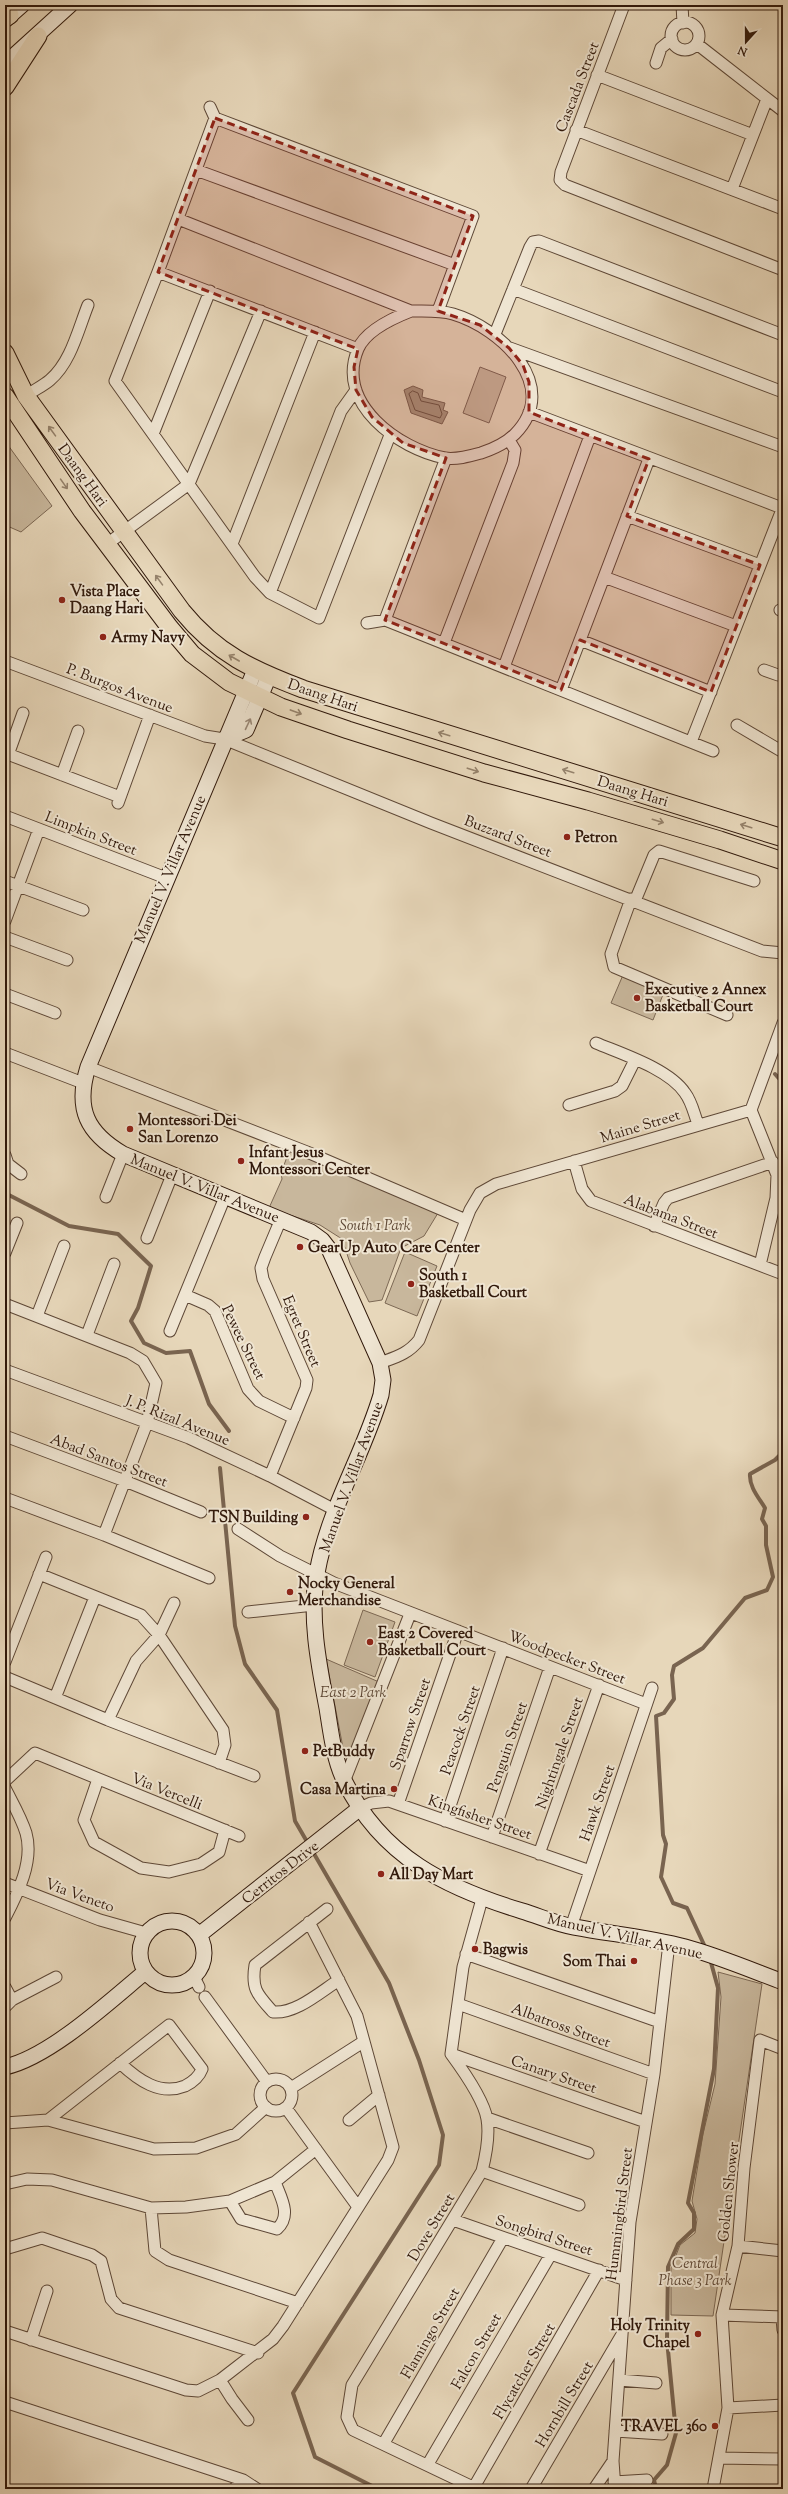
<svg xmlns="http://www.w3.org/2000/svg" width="788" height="2494" font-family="'Sorts Mill Goudy',serif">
	<rect width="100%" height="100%" fill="#e7d7ba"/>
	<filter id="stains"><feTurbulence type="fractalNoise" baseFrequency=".005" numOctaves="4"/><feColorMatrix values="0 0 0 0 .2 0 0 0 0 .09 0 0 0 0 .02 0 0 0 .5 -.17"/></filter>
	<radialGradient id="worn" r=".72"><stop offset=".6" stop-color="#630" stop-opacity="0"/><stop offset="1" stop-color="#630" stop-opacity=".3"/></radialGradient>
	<path fill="#c8b79c" stroke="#7c6854" d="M 480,367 L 506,377 L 489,423 L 463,413 Z
		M 5,441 L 52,506 L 21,532 L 5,525 Z
		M 623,975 L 664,992 L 653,1020 L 611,1003 Z
		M 290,1149 L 438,1213 L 424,1236 L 401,1248 L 382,1300 L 369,1302 L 350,1263 L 342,1239 L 320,1225 L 269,1208 L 282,1179 L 281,1173 Z
		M 405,1252 L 437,1266 L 417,1316 L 385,1303 Z
		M 363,1610 L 395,1622 L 375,1677 L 344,1665 Z
		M 326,1659 L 379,1682 L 349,1764 L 344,1753 Z
		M 718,1972 L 762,1984 L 713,2316 L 671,2315 L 671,2268 L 680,2245 L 695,2233 L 697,2219 L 692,2201 L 703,2134 L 715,2084 L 721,1997 Z"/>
	<path fill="#a9967e" stroke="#796450" d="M 413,386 L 423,390 L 422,397 L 445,403 L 443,410 L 448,412 L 442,424 L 411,413 L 404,390 Z"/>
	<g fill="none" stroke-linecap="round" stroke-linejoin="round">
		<path stroke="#6d5844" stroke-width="1" d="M 413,391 L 418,393 L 421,401 L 439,405 L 442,414 L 440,418 L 415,410 L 409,394 Z"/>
		<path stroke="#796450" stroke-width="4" d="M 775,1074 L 783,1083
			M 5,1193 L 69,1226 L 118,1234 L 151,1266 L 138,1308 L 131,1321 L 144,1343 L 166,1353 L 190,1351 L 209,1404 L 229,1431
			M 220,1468 L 235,1626 L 245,1664 L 277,1710 L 295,1821 L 389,1983 L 419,2060 L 443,2135 L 439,2165 L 293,2393 L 315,2457 L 378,2489
			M 706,1949 L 687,1908 L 673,1903 L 661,1877 L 666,1844 L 663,1835 L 656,1716 L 664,1713 L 674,1699 L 672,1675 L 674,1666 L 703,1648 L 745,1598 L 767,1590 L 773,1577 L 766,1545 L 766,1526 L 762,1519 L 765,1508 C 759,1498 749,1487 750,1474 L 775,1460 L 783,1452
			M 656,2489 L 654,2480 L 667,2465 L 676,2433 L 667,2340 L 668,2267 L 678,2244 L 694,2229 L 694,2213 L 688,2203 L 714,2069 L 718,1988 L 710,1959"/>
		<g stroke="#5e4837" stroke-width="13">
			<path id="street" d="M 624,5 L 561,172 L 560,180 L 565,185 L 783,270
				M 682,5 L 683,23
				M671 36a14 14 0 1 1 28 0a14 14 0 1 1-28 0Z
				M 697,44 L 783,111
				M 656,63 L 661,48 L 672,39
				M 597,75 L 753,135
				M 210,107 L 215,118 L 158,272 L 115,381 L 255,577 L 270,593 L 319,618 L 390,435
				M 215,118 L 473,216 L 438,311
				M 576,130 L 783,209
				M 196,170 L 455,265
				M 732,189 L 767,99
				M 178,219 L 411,311
				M 158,272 L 358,349
				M 513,289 L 783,392
				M 411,311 C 425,311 440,310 453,314 C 501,328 562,386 515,434 C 505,444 493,449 481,453 C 470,456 456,460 445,458 C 399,449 335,404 358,349 C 366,330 393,318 411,311 Z
				M 495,334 L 530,247 L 533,242 L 539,241 L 783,335
				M 510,348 L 783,447
				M 26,396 C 34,390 43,386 50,380 C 71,362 78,330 88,305
				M 529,412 L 782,508
				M 153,434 L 210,291
				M 627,516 L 760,565
				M 107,544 L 189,484 L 261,311
				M 232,544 L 315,332
				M 604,577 L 736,626
				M 270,593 L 341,411 L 356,390
				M 780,610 L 783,611
				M 385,620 L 446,458
				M 367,623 L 385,620 L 713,751
				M 580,640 L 711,692
				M 444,643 L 513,463 L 515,450 L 509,440
				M 5,661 L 205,736 L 224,739 L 431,823 L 762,951 L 783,953
				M 504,667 L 590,436
				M 764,670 L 778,675 L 783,673
				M 561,690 L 649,459
				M 737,725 L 783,752
				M 691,742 L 783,507
				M 5,753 L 120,797
				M 8,755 L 23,713
				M 62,775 L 78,731
				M 118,803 L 150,715
				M 5,816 L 166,878
				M 5,881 L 83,910
				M 631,899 L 611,954 L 614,967 L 727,1015
				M 635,901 L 654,855 L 659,851 L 754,881
				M 5,921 L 39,829
				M 5,937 L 67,960
				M 5,994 L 55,1013
				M 596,1043 C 622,1054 669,1069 685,1093 C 692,1102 694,1114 698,1124
				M 5,1053 L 83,1083
				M 88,1067 L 307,1152 L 466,1220
				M 569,1105 L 615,1091 L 622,1086 L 635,1060
				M 751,1110 L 777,1175 L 776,1198 L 760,1265
				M 751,1110 L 783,1023
				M 5,1155 L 8,1164 L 21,1174
				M 574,1161 L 582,1189 L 591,1201 L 783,1274
				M 106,1197 L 123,1154
				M 654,1226 L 664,1203 L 668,1198 L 773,1162
				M 147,1238 L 172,1175
				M 5,1253 L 17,1223
				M 185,1295 L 208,1305 L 215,1311 L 248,1389 L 259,1401 L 294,1418
				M 5,1304 L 130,1353 L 143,1361 L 156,1383 L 147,1423 L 104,1535
				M 37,1316 L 64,1246
				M 170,1331 L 225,1197
				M 87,1335 L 114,1264
				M 380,1363 C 396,1357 408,1354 419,1340 L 470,1210 L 480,1193 L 496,1184 L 751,1110
				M 5,1370 L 189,1438 L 270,1476 L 335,1510
				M 5,1436 L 125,1481 L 201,1512
				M 270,1476 L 306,1388 L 307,1380 L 263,1279 L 261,1268 L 265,1257 L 281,1219
				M 5,1498 L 104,1535 L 209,1578
				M 238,1529 L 280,1556 L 334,1583 L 646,1704
				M 39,1574 L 141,1615 L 159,1635 L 223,1730 L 225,1745 L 219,1763
				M 248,1612 L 314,1605
				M 5,1662 L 46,1557
				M 5,1677 L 108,1720 L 254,1776
				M 55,1698 L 95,1597
				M 108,1720 L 136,1661 L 159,1635 L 174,1603
				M 98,1779 L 84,1820 L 94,1842 L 141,1868 L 169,1872 L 201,1864 L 219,1852 L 225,1830
				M 5,1781 L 35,1753 L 239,1836
				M 344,1782 L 410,1614
				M 5,1788 C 12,1802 21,1817 26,1833 C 34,1861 18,1893 5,1918
				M 398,1804 L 458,1631
				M 360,1808 L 371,1803 L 389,1801 L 590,1871
				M 445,1821 L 503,1648
				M 492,1837 L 550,1667
				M 539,1854 L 599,1685
				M 5,1883 L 100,1920 L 146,1933
				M 327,1909 L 255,1965 C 251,1990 258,1995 273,2012 C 296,2014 320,1992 339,1980
				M 571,1927 L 652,1688
				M 466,1954 L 660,2022
				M 194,1977 L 199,1987
				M 5,1987 L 12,2000
				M 205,1997 L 267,2082
				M 458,2004 L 654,2074
				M 5,2007 L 12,2000 L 56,1977
				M 451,2054 L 646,2122
				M260 2095a16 16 0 1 1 32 0a16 16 0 1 1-32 0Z
				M 291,2088 L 363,2042
				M 286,2108 L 358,2207
				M 487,2118 L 588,2153
				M 48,2120 L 169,2025 L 202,2069 C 199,2077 193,2082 185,2086 C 160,2096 138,2080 120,2063
				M 349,2120 L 379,2095
				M 5,2123 L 48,2120 L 154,2149 L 196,2148 L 236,2134 L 266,2107
				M 482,2171 L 579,2205
				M 5,2184 L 27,2179 L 52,2180 L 151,2208 L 186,2207 L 230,2201 L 275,2182 L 316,2149
				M 230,2201 L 241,2219 L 277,2229 C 292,2215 281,2198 275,2182
				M 151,2208 L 155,2251 L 169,2260 L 298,2303
				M 453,2220 L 626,2280
				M 738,2246 L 783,2251
				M 5,2249 L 42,2238 L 92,2255 L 101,2261 L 111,2299 L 119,2308 L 258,2353
				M 722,2315 L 783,2317
				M 782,2317 L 783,2330
				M 5,2331 L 186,2390 L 198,2391 L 220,2380 L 273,2339 L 283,2326 L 388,2160 L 393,2147 L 357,2016 L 309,1922
				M 31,2340 L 47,2291
				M 220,2380 L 232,2399 L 248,2420
				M 619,2380 L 656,2383
				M 5,2402 L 243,2480 L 257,2489
				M 728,2408 L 783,2405
				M 615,2431 L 662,2434
				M 384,2443 L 503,2238
				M 719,2458 L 783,2459
				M 428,2464 L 551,2254
				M 614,2482 L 647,2480
				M 474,2487 L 599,2270
				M 234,2489 L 243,2480
				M 477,2489 L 353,2430 L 347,2417 L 352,2385 L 482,2171 C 486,2155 490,2136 487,2119 C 484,2101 462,2069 451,2054 L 463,1967 L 482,1899
				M 531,2489 L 621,2336
				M 594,2489 L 613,2461
				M 615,2489 L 613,2461 L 630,2222 L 654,2074 L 669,1943
				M 713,2489 L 728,2408 L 722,2315 L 738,2246 L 744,2168 L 760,2040 L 783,2049"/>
		</g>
		<g stroke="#31190b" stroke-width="17">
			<path id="secondary" d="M 5,20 L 22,5
				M 5,64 L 70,5
				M 255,670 L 88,1067 C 75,1109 87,1133 123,1154 L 311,1232 L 322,1240 L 329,1249 L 380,1363 L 383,1380 L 381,1395 C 363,1456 328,1510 317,1573 C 309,1616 319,1666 327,1708 C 331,1733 334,1760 345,1782 C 382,1857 446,1888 522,1911 C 539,1916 556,1924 574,1927 C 611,1934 649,1937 685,1947 C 718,1956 751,1970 783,1982
				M 224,739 L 246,730 L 269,676
				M140 1953a32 32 0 1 1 64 0a32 32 0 1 1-64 0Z
				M 199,1935 L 360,1808
				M 5,2067 C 50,2057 110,2001 145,1972"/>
		</g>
		<g stroke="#31190b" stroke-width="19">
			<path id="primary" d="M 5,18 L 10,15
				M 5,87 L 38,36
				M 5,353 L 26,396 L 182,611 C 217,654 253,670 303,689 L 783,838
				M 5,396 L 82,511 L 170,628 L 192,654 L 229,682 L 281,707 L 348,730 L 484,773 L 588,801 L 720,840 L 783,861"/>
		</g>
		<use href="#street" stroke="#efe5d2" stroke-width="11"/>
		<use href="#secondary" stroke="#efe5d2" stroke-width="15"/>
		<use href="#primary" stroke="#e7d7ba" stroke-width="17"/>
	</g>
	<defs><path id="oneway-shaft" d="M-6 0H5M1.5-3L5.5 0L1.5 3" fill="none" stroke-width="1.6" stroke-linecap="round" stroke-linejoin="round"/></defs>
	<g stroke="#95826b">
		<use href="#oneway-shaft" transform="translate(52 431) rotate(-126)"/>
		<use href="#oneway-shaft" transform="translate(64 484) rotate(55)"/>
		<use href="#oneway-shaft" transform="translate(159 580) rotate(-126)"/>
		<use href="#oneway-shaft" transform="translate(234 658) rotate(-150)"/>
		<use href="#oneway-shaft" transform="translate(296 712) rotate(20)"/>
		<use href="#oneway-shaft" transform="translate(444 734) rotate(-163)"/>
		<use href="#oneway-shaft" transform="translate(473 770) rotate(18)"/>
		<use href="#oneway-shaft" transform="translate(568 771) rotate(-163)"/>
		<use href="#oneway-shaft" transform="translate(658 821) rotate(17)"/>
		<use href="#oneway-shaft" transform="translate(746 826) rotate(-163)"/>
	</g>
	<use stroke="#9a8978" href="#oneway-shaft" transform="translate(248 724) rotate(-65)"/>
	<path fill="#8f2418" fill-opacity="0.2" stroke="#8f2418" stroke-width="3" stroke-dasharray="8 5" stroke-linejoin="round" d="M 215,118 L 473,216 L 438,311 L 480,325 L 509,348 L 523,365 L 529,382 L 529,412 L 649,459 L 627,516 L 760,565 L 711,692 L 580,640 L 561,690 L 385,620 L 446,458 L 403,443 L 372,417 L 356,390 L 354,367 L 358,349 L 158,272 Z"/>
	<g fill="#8f2418" stroke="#efe5d2" stroke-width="1.5">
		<circle cx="62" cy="600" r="4"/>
		<circle cx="103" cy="637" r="4"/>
		<circle cx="567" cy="837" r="4"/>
		<circle cx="637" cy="998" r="4"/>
		<circle cx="130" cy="1129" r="4"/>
		<circle cx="241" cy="1161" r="4"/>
		<circle cx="300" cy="1247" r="4"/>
		<circle cx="411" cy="1284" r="4"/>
		<circle cx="306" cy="1517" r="4"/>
		<circle cx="290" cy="1592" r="4"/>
		<circle cx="370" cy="1642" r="4"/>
		<circle cx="305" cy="1751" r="4"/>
		<circle cx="394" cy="1789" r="4"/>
		<circle cx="381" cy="1874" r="4"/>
		<circle cx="475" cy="1949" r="4"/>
		<circle cx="634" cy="1961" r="4"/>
		<circle cx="698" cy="2334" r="4"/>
		<circle cx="715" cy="2426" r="4"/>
	</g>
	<g text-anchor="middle" stroke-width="4" stroke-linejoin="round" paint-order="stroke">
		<g font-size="15" fill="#31190b" stroke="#efe5d2">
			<text transform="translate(577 87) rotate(-69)" y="5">Cascada Street</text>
			<text transform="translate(83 475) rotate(54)" y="5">Daang Hari</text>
			<text transform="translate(120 688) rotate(21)" y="5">P. Burgos Avenue</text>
			<text transform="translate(323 695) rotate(19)" y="5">Daang Hari</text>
			<text transform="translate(633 791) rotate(17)" y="5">Daang Hari</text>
			<text transform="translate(91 833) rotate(21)" y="5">Limpkin Street</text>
			<text transform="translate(508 836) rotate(21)" y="5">Buzzard Street</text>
			<text transform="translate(170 869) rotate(-67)" y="5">Manuel V. Villar Avenue</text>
			<text transform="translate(640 1126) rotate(-17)" y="5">Maine Street</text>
			<text transform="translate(205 1188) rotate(22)" y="5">Manuel V. Villar Avenue</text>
			<text transform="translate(671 1216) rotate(21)" y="5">Alabama Street</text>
			<text transform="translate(302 1331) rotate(67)" y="5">Egret Street</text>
			<text transform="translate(244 1342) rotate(64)" y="5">Pewee Street</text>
			<text transform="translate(178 1420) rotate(22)" y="5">J. P. Rizal Avenue</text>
			<text transform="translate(109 1460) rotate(21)" y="5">Abad Santos Street</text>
			<text transform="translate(351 1477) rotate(-70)" y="5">Manuel V. Villar Avenue</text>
			<text transform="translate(567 1657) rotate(21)" y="5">Woodpecker Street</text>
			<text transform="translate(410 1724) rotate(-71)" y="5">Sparrow Street</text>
			<text transform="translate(460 1730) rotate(-71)" y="5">Peacock Street</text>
			<text transform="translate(507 1747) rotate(-71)" y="5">Penguin Street</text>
			<text transform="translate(559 1753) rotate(-71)" y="5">Nightingale Street</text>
			<text transform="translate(167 1791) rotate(22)" y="5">Via Vercelli</text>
			<text transform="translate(597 1803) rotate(-71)" y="5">Hawk Street</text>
			<text transform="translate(480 1817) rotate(19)" y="5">Kingfisher Street</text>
			<text transform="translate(280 1872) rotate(-38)" y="5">Cerritos Drive</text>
			<text transform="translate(80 1895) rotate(20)" y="5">Via Veneto</text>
			<text transform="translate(625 1936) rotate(13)" y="5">Manuel V. Villar Avenue</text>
			<text transform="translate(561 2025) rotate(20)" y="5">Albatross Street</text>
			<text transform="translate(554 2074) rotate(19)" y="5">Canary Street</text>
			<text transform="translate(728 2192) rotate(-84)" y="5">Golden Shower</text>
			<text transform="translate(619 2214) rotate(-83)" y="5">Hummingbird Street</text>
			<text transform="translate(431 2227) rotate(-59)" y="5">Dove Street</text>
			<text transform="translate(544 2235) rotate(18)" y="5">Songbird Street</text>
			<text transform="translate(430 2333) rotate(-60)" y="5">Flamingo Street</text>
			<text transform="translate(476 2351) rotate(-60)" y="5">Falcon Street</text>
			<text transform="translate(524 2371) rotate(-60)" y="5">Flycatcher Street</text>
			<text transform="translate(564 2404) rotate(-59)" y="5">Hornbill Street</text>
		</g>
		<g font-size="15" font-weight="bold" fill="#31190b" stroke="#efe5d2" text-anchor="start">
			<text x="70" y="596">Vista Place<tspan x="70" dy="17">Daang Hari</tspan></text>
			<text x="111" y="642">Army Navy</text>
			<text x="575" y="842">Petron</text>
			<text x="645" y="994">Executive 2 Annex<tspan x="645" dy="17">Basketball Court</tspan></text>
			<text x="138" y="1125">Montessori Dei<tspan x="138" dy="17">San Lorenzo</tspan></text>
			<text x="249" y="1157">Infant Jesus<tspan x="249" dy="17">Montessori Center</tspan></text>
			<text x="308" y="1252">GearUp Auto Care Center</text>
			<text x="419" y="1280">South 1<tspan x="419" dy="17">Basketball Court</tspan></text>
			<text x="298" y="1522" text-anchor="end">TSN Building</text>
			<text x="298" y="1588">Nocky General<tspan x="298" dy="17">Merchandise</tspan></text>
			<text x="378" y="1638">East 2 Covered<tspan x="378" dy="17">Basketball Court</tspan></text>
			<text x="313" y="1756">PetBuddy</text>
			<text x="386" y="1794" text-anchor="end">Casa Martina</text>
			<text x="389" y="1879">All Day Mart</text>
			<text x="483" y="1954">Bagwis</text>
			<text x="626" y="1966" text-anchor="end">Som Thai</text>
			<text x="690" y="2330" text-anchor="end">Holy Trinity<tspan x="690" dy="17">Chapel</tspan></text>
			<text x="707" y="2431" text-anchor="end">TRAVEL 360</text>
		</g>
		<g font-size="15" font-style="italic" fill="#5e4836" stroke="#efe5d2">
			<text x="375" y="1230">South 1 Park</text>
			<text x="353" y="1697">East 2 Park</text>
			<text x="695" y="2268">Central<tspan x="695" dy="17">Phase 3 Park</tspan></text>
		</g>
	</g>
	<rect width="788" height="2494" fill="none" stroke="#e7d7ba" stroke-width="20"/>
	<rect x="6" y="6" width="776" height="2482" fill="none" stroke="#31190b" stroke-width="2"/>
	<rect x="10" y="10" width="768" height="2474" fill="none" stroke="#31190b"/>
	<g transform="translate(746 42) rotate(201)" stroke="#efe5d2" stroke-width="3" paint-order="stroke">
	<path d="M0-3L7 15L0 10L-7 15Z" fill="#31190b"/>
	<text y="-6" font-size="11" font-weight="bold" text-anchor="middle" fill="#31190b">N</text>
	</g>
	<rect width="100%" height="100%" filter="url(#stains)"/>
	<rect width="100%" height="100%" fill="url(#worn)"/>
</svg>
